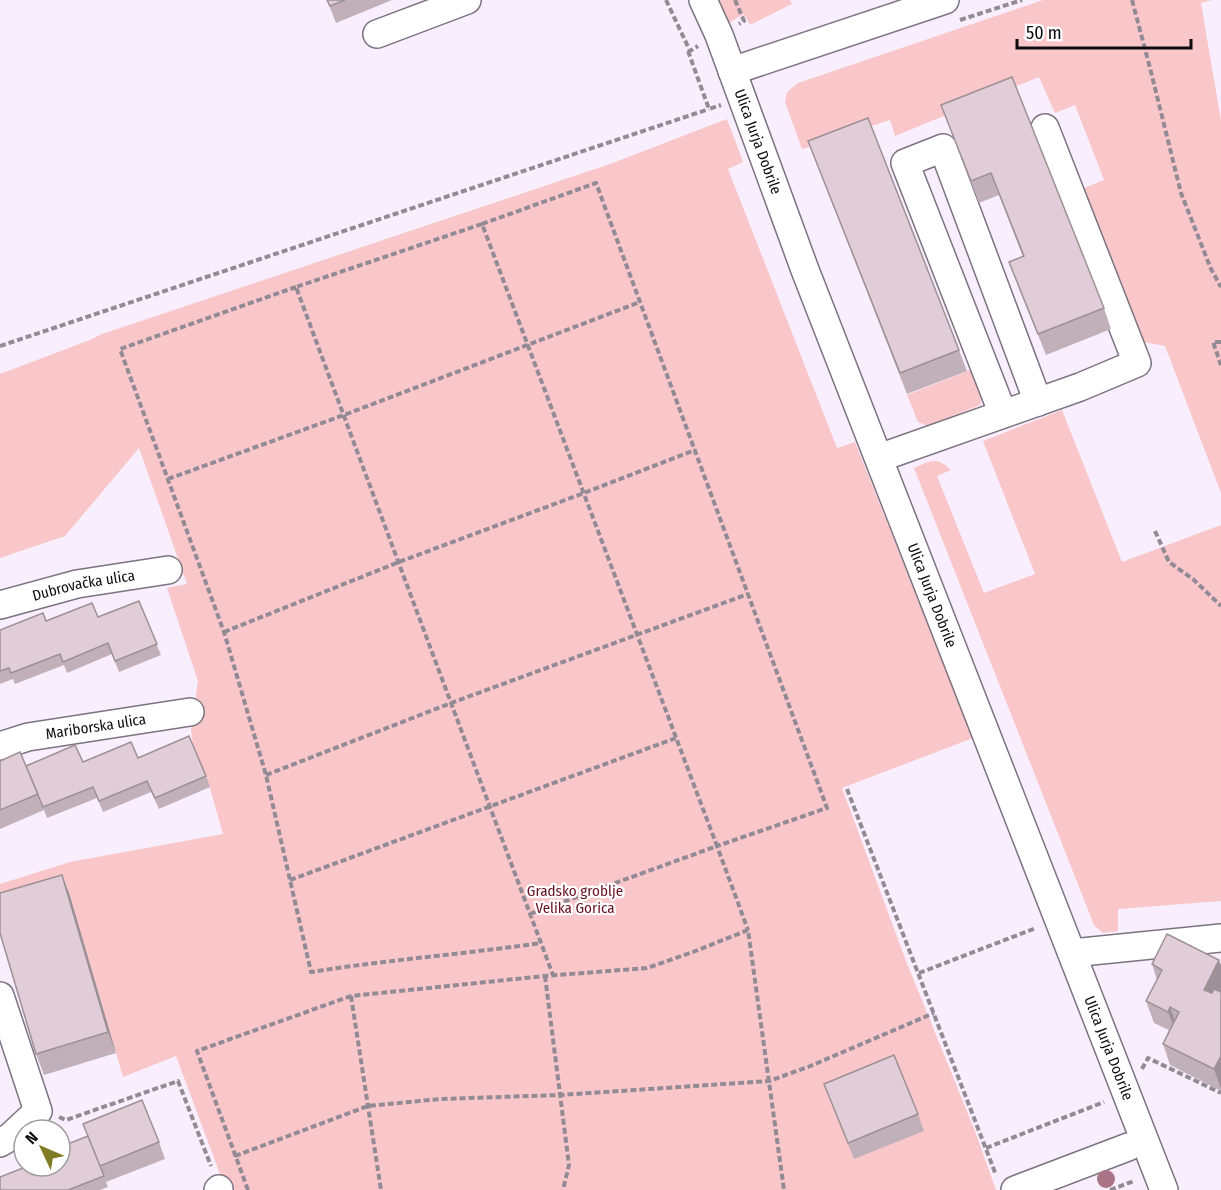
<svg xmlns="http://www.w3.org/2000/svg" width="1221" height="1190" font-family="'Fira Sans Condensed',sans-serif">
	<rect width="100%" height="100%" fill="#f9eefe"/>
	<path fill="#f9c7c9" d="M 716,0 L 790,0 L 792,4 L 750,25 L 744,14 L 727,24 Z
		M 1043,0 L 1212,0 L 1201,3 L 1221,121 L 1221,493 L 1165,346 L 1143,342 L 1084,188 L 1104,180 L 1075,105 L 1055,113 L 1039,77 L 895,136 L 890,120 L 802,149 L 785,102 L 787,92 L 798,83 Z
		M 727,119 L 743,162 L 728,169 L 837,448 L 855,442 L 973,738 L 842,788 L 906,961 L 975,1131 L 996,1190 L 226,1190 L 176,1056 L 123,1077 L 70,896 L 0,917 L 0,884 L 70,862 L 223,834 L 210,788 L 193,747 L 191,729 L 198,681 L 167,588 L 187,584 L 139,448 L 65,536 L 0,558 L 0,374 L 90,340 L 102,334 L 610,164 Z
		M 975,368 L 984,393 L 980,405 L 928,426 L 918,422 L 907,395 Z
		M 1062,410 L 1122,562 L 1221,525 L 1221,901 L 1118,909 L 1118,931 L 1103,933 L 1094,925 L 914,468 C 931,461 936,456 951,470 L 937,476 L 984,593 L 1035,574 L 983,441 Z"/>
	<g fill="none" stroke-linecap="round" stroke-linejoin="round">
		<g stroke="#7c7381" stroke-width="30">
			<g id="minor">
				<path id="s1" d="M 703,0 L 719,35 L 805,270 L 1164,1190"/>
				<path d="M 377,34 L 467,0"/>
				<path d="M 732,71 L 945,0"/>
				<path d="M 1003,414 L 905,163 L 943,148 L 1038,402"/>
				<path d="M 879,458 L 1080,387 L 1137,363 L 1045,128"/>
				<path id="s2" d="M 0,605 L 77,584 L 168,570"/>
				<path id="s3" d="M 0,746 L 28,737 L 190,712"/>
				<path d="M 1072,953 L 1221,938"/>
				<path d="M 0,996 L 38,1111 L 10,1137 L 0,1143"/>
				<path d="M 218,1190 L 219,1189"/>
				<path d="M 1015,1190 L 1128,1147"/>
			</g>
		</g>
		<path stroke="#928a95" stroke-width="4" stroke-dasharray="6 3" stroke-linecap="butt" d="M 666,0 L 690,51 L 698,46
			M 735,0 L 744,21 L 739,24
			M 1132,0 L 1150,68 L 1181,193 L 1211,269 L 1221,287
			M 960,20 L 1022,0
			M 688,51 L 709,109 L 721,105
			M 482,224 L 596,183 L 827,808 L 717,846 L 748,930
			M 296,287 L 120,349 L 224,632 L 266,775 L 311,972 C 387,960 464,954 541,943
			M 1221,342 L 1213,342 L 1221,365
			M 0,346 L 709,109
			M 168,479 L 344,415 L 640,302
			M 1155,531 L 1169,562 L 1193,579 L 1221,606
			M 224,632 L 399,562 L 584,493 L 695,450
			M 266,775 L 451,703 L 748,594
			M 847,789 L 996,1175
			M 290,880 L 676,738
			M 530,914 L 717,846 L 482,224 L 296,287 C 381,516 467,746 553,975
			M 919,973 L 1036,928
			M 545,976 L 569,1165 L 563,1190
			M 351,996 L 381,1190
			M 1142,1069 L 1148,1058 L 1221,1093
			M 59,1117 L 66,1120 L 178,1081 L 211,1166
			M 986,1148 L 1104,1102
			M 235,1156 L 368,1106 L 440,1099 L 560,1095 L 769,1081 L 808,1067 L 934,1013
			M 248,1190 L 197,1051 L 351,996 L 545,976 L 647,968 L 693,952 L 748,930 L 784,1190
			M 1110,1190 L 1134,1181"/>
		<use href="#minor" stroke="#fff" stroke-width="27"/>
	</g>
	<circle fill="#a97485" cx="1106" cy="1179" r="9"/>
	<path fill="#c1b0b9" d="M 327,0 L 392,0 L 336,23 Z
		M 941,105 L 1104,308 L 1111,329 L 1046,355 L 1009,262 L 1023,257 L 999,195 L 979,203 Z
		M 808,141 L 959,350 L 967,371 L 907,394 Z
		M 139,601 L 161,655 L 119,672 L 112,654 L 67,673 L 64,665 L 15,684 L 13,679 L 0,684 L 0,630 L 46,621 L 98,617 Z
		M 138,758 L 206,776 L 210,787 L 159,809 L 151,792 L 103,812 L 97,798 L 47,818 L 44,810 L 0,829 L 0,761 L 26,766 Z
		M 62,875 L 70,896 L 116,1053 L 44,1075 L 36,1054 Z
		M 1152,964 L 1221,965 L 1221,1091 L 1170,1065 L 1163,1044 L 1169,1030 L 1154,1023 L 1146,1001 L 1157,980 Z
		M 824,1084 L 918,1114 L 924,1131 L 854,1159 Z
		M 159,1142 L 165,1159 L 106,1182 L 108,1187 L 100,1190 L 0,1190 Z"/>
	<path fill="#9d9096" d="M 62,875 L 70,896 L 116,1053 L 108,1032 Z
		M 1219,960 L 1221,965 L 1221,993 L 1212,1011 L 1204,990 Z
		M 1170,1007 L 1178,1029 L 1176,1033 L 1168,1012 Z
		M 1221,1056 L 1221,1089 L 1214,1069 Z"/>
	<path fill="#e0cdd7" stroke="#9d9096" stroke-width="1.5" d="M 327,0 L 345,0 L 330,6 Z
		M 1012,77 L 1104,308 L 1038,334 L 1009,262 L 1024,256 L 991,173 L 971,181 L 941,105 Z
		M 868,118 L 959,350 L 900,373 L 808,141 Z
		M 139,601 L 157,644 L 115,661 L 108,643 L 63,662 L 60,654 L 11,673 L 9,668 L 0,671 L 0,630 L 43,613 L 46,621 L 92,603 L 98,617 Z
		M 189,736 L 206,776 L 155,798 L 147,781 L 99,801 L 93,787 L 43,807 L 26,766 L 75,745 L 83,762 L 131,742 L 138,758 Z
		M 20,752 L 38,794 L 0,810 L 0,761 Z
		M 62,875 L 108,1032 L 36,1054 L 0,933 L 0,893 Z
		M 1167,934 L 1219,960 L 1204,990 L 1212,993 L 1214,989 L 1221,992 L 1221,1056 L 1214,1069 L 1163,1044 L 1179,1012 L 1170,1007 L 1168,1012 L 1146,1001 L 1162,970 L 1152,964 Z
		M 894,1055 L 918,1114 L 848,1143 L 824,1084 Z
		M 142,1100 L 159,1142 L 100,1166 L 83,1124 Z
		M 88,1136 L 104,1176 L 68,1190 L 0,1190 L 0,1177 L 28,1166 L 60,1166 L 60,1147 Z"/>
	<g text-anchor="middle" stroke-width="4.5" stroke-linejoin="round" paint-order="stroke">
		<g font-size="15" fill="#0e0b10" stroke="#fff">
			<text dy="5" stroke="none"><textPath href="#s1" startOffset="152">Ulica Jurja Dobrile</textPath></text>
			<text dy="5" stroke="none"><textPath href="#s2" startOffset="86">Dubrovačka ulica</textPath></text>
			<text dy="5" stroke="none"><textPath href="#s1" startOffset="638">Ulica Jurja Dobrile</textPath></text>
			<text dy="5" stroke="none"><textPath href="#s3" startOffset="98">Mariborska ulica</textPath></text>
			<text dy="5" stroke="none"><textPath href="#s1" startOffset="1124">Ulica Jurja Dobrile</textPath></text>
		</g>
		<g font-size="15" fill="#681022" stroke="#fff">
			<text x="575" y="896">Gradsko groblje<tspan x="575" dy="17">Velika Gorica</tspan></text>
		</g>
	</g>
	<g transform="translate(42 1148) rotate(314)"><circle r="28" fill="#ffffff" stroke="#9f9d9f" stroke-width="1.5"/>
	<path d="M0-4.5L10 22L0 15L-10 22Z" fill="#817c23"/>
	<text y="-9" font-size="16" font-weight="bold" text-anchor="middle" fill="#0e0b10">N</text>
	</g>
	<path d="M1017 39v9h174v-9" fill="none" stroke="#0e0b10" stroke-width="3"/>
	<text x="1026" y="39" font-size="18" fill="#0e0b10" stroke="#ffffff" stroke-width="4.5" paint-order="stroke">50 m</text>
</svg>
